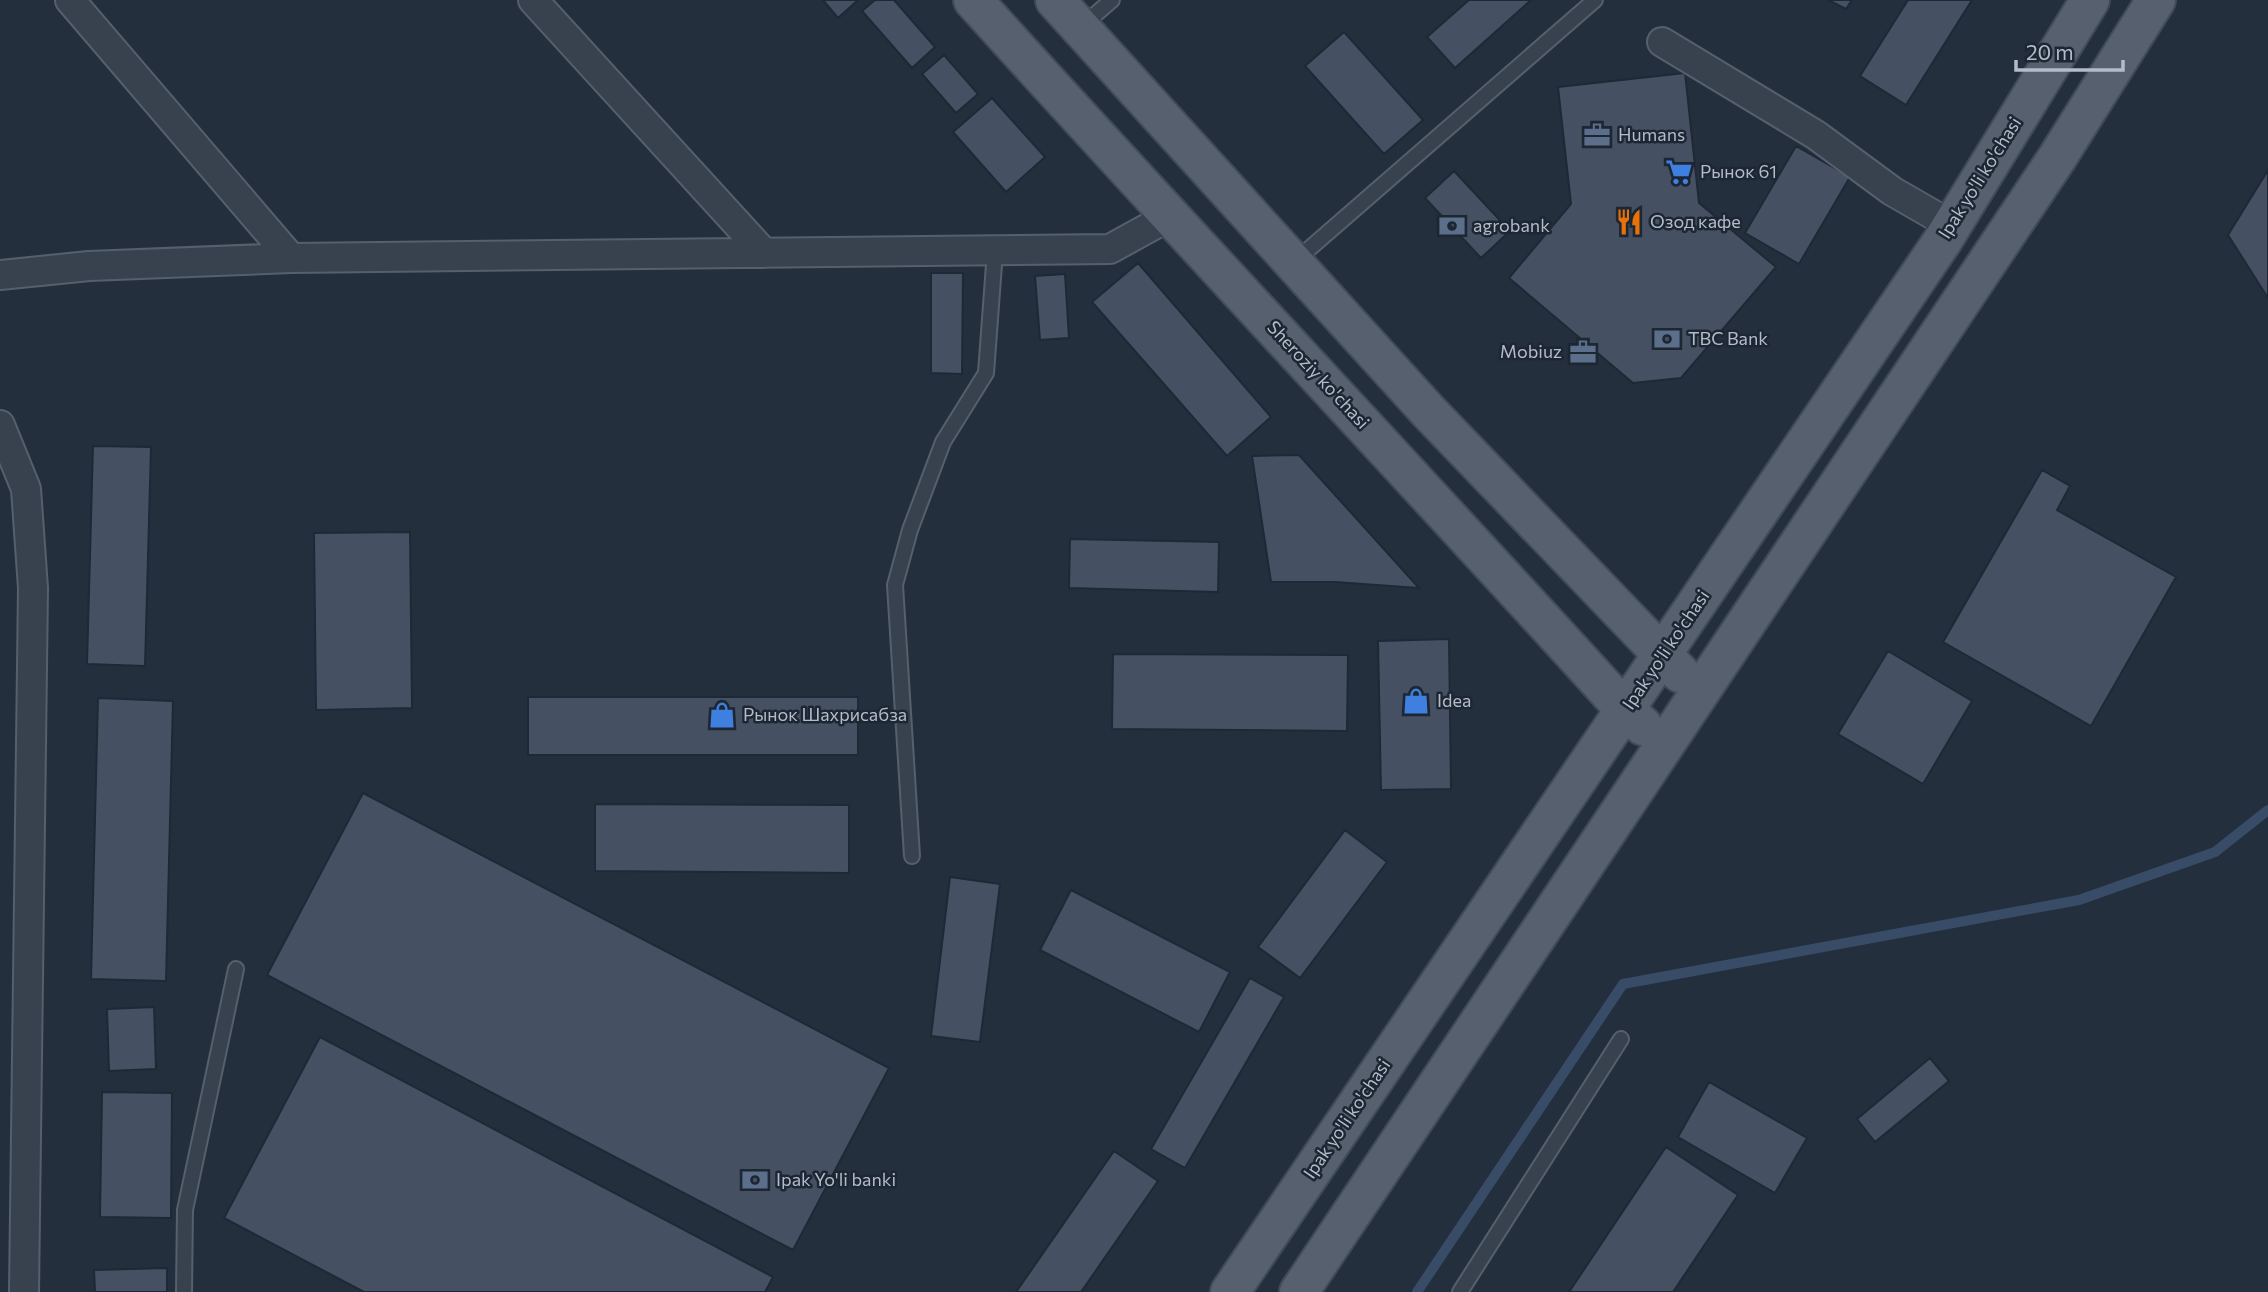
<svg xmlns="http://www.w3.org/2000/svg" width="2268" height="1292" font-family="Commissioner,sans-serif">
	<rect width="100%" height="100%" fill="#242f3e"/>
	<g fill="none" stroke-linecap="round" stroke-linejoin="round">
		<path stroke="#394c67" stroke-width="10" d="M 1417,1292 L 1623,984 L 2079,900 L 2215,852 L 2268,810"/>
	</g>
	<path fill="#455162" stroke="#1f2835" stroke-width="2" d="M 823,0 L 858,0 L 838,18 Z
		M 875,0 L 894,0 L 935,47 L 912,68 L 862,11 Z
		M 1469,0 L 1531,0 L 1455,68 L 1427,37 Z
		M 1828,0 L 1852,0 L 1846,9 Z
		M 1908,0 L 1972,0 L 1906,105 L 1860,76 Z
		M 1344,32 L 1423,120 L 1384,154 L 1305,66 Z
		M 944,55 L 978,94 L 956,113 L 922,74 Z
		M 1685,73 L 1699,203 L 1776,267 L 1681,378 L 1633,383 L 1509,278 L 1571,204 L 1558,87 Z
		M 992,98 L 1045,157 L 1006,192 L 953,132 Z
		M 1796,146 L 1850,177 L 1799,264 L 1745,233 Z
		M 2268,170 L 2268,298 L 2228,235 Z
		M 1454,171 L 1510,231 L 1481,258 L 1425,198 Z
		M 1138,263 L 1271,417 L 1227,456 L 1092,302 Z
		M 931,273 L 963,273 L 962,374 L 931,373 Z
		M 1065,274 L 1069,338 L 1040,340 L 1035,276 Z
		M 93,446 L 151,447 L 145,666 L 87,664 Z
		M 1299,455 L 1419,588 L 1335,582 L 1271,582 L 1252,456 Z
		M 2042,470 L 2070,486 L 2057,510 L 2176,577 L 2091,726 L 1943,642 Z
		M 410,532 L 412,708 L 316,710 L 314,533 Z
		M 1070,539 L 1219,542 L 1218,592 L 1069,588 Z
		M 1449,639 L 1451,789 L 1381,790 L 1378,641 Z
		M 1888,651 L 1972,701 L 1923,784 L 1838,734 Z
		M 1113,654 L 1348,655 L 1347,731 L 1112,729 Z
		M 528,697 L 858,697 L 858,755 L 528,755 Z
		M 98,698 L 173,701 L 166,981 L 91,979 Z
		M 363,793 L 889,1068 L 793,1250 L 267,975 Z
		M 595,804 L 849,805 L 849,873 L 595,871 Z
		M 1345,830 L 1387,862 L 1300,978 L 1258,947 Z
		M 950,877 L 1000,884 L 980,1042 L 931,1036 Z
		M 1071,890 L 1230,972 L 1199,1032 L 1040,950 Z
		M 1250,978 L 1284,997 L 1185,1168 L 1151,1149 Z
		M 154,1007 L 156,1069 L 109,1071 L 107,1009 Z
		M 320,1037 L 773,1277 L 765,1292 L 364,1292 L 224,1218 Z
		M 1930,1058 L 1949,1081 L 1875,1142 L 1857,1119 Z
		M 1709,1082 L 1807,1138 L 1775,1193 L 1678,1137 Z
		M 102,1092 L 172,1093 L 171,1218 L 100,1217 Z
		M 1666,1147 L 1738,1195 L 1673,1292 L 1569,1292 Z
		M 1114,1151 L 1158,1181 L 1081,1292 L 1016,1292 Z
		M 167,1268 L 167,1292 L 95,1292 L 94,1270 Z"/>
	<g fill="none" stroke-linecap="round" stroke-linejoin="round">
		<g stroke="#565f6c" stroke-width="18">
			<path id="service" d="M 1081,27 L 1112,0
				M 1294,262 L 1595,0
				M 912,856 L 895,585 L 910,530 L 943,442 L 986,373 L 995,251
				M 184,1292 L 185,1210 L 236,969
				M 1460,1292 L 1621,1039"/>
		</g>
		<g stroke="#565f6c" stroke-width="32">
			<path id="minor" d="M 70,0 L 291,258
				M 533,0 L 764,253
				M 1662,42 L 1816,135 L 1892,191 L 1951,225
				M 0,275 L 89,266 L 291,258 L 1110,249 L 1168,217
				M 0,425 L 26,489 L 33,588 L 24,1292"/>
		</g>
		<g stroke="#414a57" stroke-width="42">
			<path id="primary" d="M 973,0 C 1188,238 1409,472 1625,710 L 1643,726
				M 1055,0 L 1428,411 L 1680,673
				M 1230,1292 L 1943,240 L 2090,0
				M 1299,1292 L 2057,158 L 2156,0"/>
		</g>
		<use href="#service" stroke="#38414e" stroke-width="14"/>
		<use href="#minor" stroke="#38414e" stroke-width="28"/>
		<use href="#primary" stroke="#56606e" stroke-width="38"/>
	</g>
	<defs>
		<g id="office-bare" transform="scale(2.1)"><path d="M-6-3h4V-5.5h4V-3h4V5H-6ZM-1-4.5V-3h2v-1.5ZM-6 0V1H6V0Z" fill="#5c6f8a" stroke="#1d2633" stroke-width="2.5" paint-order="stroke"/></g>
		<g id="supermarket-bare" transform="scale(2.1)"><path d="M-6-5.5h2.5l.6 2H6L4.5 2H-2.5L-4.4-4H-6ZM-1.5 3.2a1.3 1.3 0 1 0 .1 0ZM3 3.2a1.3 1.3 0 1 0 .1 0Z" fill="#3f7fe0" stroke="#1d2633" stroke-width="2.5" paint-order="stroke"/></g>
		<g id="restaurant-bare" transform="scale(2.1)"><path d="M-5-6h1v4h1v-4h1v4h1v-4h1v5L-1.5 .5V6h-2V.5L-5-1ZM5-6V6H3V1.5H1.5Q1.5-4 5-6Z" fill="#e8710a" stroke="#1d2633" stroke-width="2.5" paint-order="stroke"/></g>
		<g id="bank-bare" transform="scale(2.1)"><path d="M-6-4H6V4H-6ZM0-2.3a2.3 2.3 0 1 0 0 4.6a2.3 2.3 0 1 0 0-4.6Z" fill="#5c6f8a" stroke="#1d2633" stroke-width="2.5" paint-order="stroke"/></g>
		<g id="shop-bare" transform="scale(2.1)"><path d="M-5-2.5h2.3a2.7 3.5 0 0 1 5.4 0H5L5.5 6h-11ZM-1.5-2.5h3a1.5 2.3 0 0 0-3 0Z" fill="#3f7fe0" stroke="#1d2633" stroke-width="2.5" paint-order="stroke"/></g>
	</defs>
	<g fill-rule="evenodd">
		<use href="#office-bare" x="1597" y="135"/>
		<use href="#supermarket-bare" x="1679" y="172"/>
		<use href="#restaurant-bare" x="1629" y="222"/>
		<use href="#bank-bare" x="1452" y="226"/>
		<use href="#bank-bare" x="1667" y="339"/>
		<use href="#office-bare" x="1583" y="352"/>
		<use href="#shop-bare" x="1416" y="701"/>
		<use href="#shop-bare" x="722" y="715"/>
		<use href="#bank-bare" x="755" y="1180"/>
	</g>
	<g text-anchor="middle" stroke-width="5" stroke-linejoin="round" paint-order="stroke">
		<g font-size="18" fill="#b4bcc9" stroke="#1d2633" text-anchor="start">
			<text x="1618" y="141">Humans</text>
			<text x="1700" y="178">Рынок 61</text>
			<text x="1650" y="228">Озод кафе</text>
			<text x="1473" y="232">agrobank</text>
			<text x="1688" y="345">TBC Bank</text>
			<text x="1562" y="358" text-anchor="end">Mobiuz</text>
			<text x="1437" y="707">Idea</text>
			<text x="743" y="721">Рынок Шахрисабза</text>
			<text x="776" y="1186">Ipak Yo'li banki</text>
		</g>
		<g font-size="18" fill="#b4bcc9" stroke="#1d2633">
			<text transform="translate(1980 178) rotate(-58)" y="6">Ipak yo'li ko'chasi</text>
			<text transform="translate(1318 375) rotate(47)" y="6">Sheroziy ko'chasi</text>
			<text transform="translate(1666 650) rotate(-56)" y="6">Ipak yo'li ko'chasi</text>
			<text transform="translate(1347 1119) rotate(-56)" y="6">Ipak yo'li ko'chasi</text>
		</g>
	</g>
	<path d="M2016 60v10h107v-10" fill="none" stroke="#b4bcc9" stroke-width="3.5"/>
	<text x="2026" y="60" font-size="21" fill="#b4bcc9" stroke="#1d2633" stroke-width="5" paint-order="stroke">20 m</text>
</svg>
